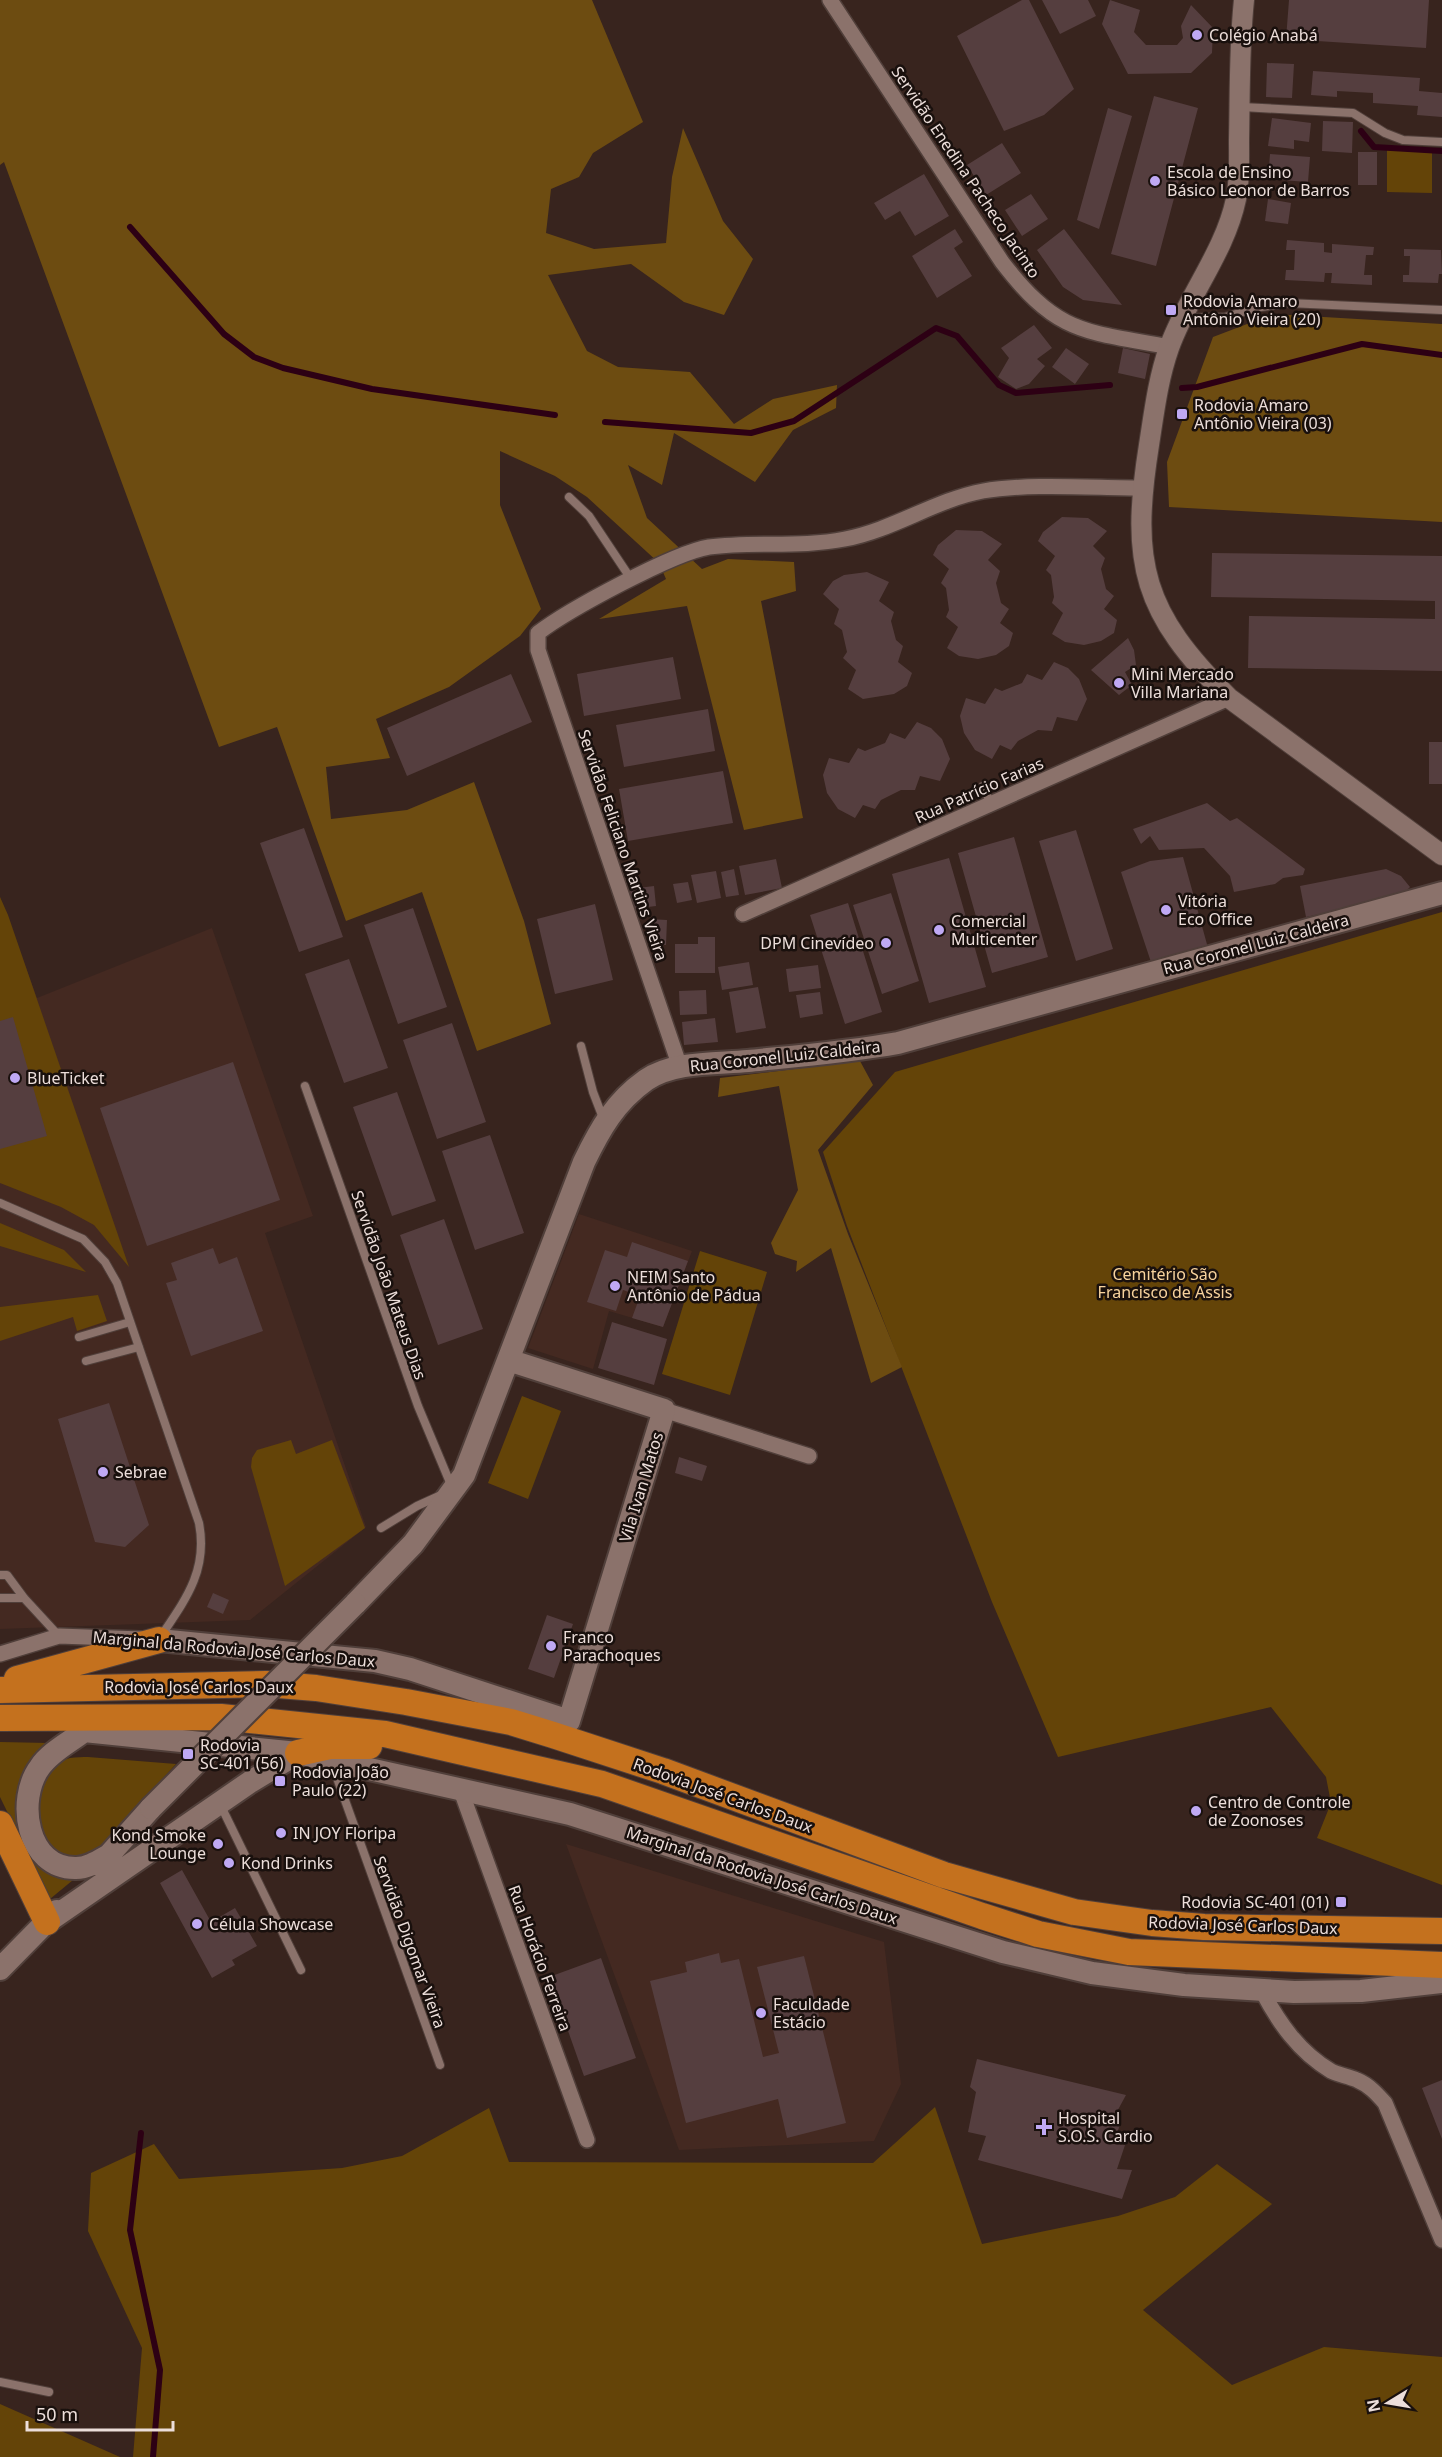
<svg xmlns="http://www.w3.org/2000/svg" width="1442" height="2457" font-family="'Noto Sans',sans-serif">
	<rect width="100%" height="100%" fill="#38241e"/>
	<path fill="#442921" d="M 0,897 L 37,998 L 212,928 L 313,1216 L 265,1233 L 366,1527 L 250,1620 L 0,1629 Z
		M 579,1214 L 692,1251 L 663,1327 L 609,1311 L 593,1369 L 528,1348 Z
		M 566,1844 L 884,1942 L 901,2084 L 874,2141 L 679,2150 Z"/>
	<path fill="#644408" d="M 1387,149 L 1432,150 L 1432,193 L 1387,192 Z
		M 0,897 L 8,915 L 129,1267 L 94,1225 L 61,1207 L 0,1183 Z
		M 1442,912 L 1442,1885 L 1317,1838 L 1331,1803 L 1326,1777 L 1271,1707 L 1058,1757 L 992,1602 L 847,1226 L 823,1152 L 895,1072 Z
		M 0,1223 L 64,1250 L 86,1272 L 0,1246 Z
		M 700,1251 L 767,1272 L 730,1395 L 662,1374 Z
		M 98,1295 L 107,1321 L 77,1331 L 73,1317 L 0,1341 L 0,1307 Z
		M 522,1396 L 561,1411 L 528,1499 L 488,1483 Z
		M 291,1440 L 296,1454 L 332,1440 L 365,1528 L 285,1586 L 251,1467 L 252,1458 L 257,1450 Z
		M 0,1742 L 48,1743 C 27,1759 23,1781 17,1806 L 59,1875 L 73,1880 L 50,1899 L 0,1797 Z
		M 88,1757 L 176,1764 L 97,1852 C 31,1882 20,1770 70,1758 C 76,1757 83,1757 88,1757 Z
		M 935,2107 L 982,2244 L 1118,2216 L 1175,2197 L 1217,2164 L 1272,2204 L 1143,2310 L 1232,2385 L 1324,2347 L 1442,2357 L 1442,2457 L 133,2457 L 142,2348 L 88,2231 L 91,2173 L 154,2144 L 179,2179 L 342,2168 L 402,2156 L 489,2108 L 509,2162 L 873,2163 Z
		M 0,2404 L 120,2457 L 0,2457 Z"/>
	<path fill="#6d4c11" d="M 0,0 L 592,0 L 643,122 L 593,153 L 579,177 L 551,189 L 546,233 L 594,249 L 666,243 L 672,177 L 683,128 L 723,221 L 753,259 L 724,315 L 684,302 L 631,264 L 548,275 L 587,351 L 618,367 L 690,372 L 734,424 L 773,399 L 837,385 L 836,408 L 793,430 L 755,482 L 674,433 L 662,485 L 628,465 L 647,518 L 702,569 L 728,559 L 794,562 L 796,591 L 761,601 L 803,818 L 744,830 L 687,606 L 599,619 L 666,579 L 659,563 L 587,497 L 555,476 L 500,451 L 500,505 L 541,609 L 520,636 L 449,687 L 376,719 L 390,758 L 326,767 L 331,819 L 407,810 L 474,782 L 524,921 L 551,1024 L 477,1051 L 422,892 L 346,921 L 277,727 L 219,747 L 4,162 L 0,165 Z
		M 1273,314 L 1442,324 L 1442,522 L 1169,507 L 1167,462 L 1213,337 Z
		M 860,1061 L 873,1085 L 818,1150 L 848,1234 L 902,1367 L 871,1383 L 831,1248 L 796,1272 L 797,1261 L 775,1254 L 771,1243 L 798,1190 L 779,1086 L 718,1097 L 720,1078 Z"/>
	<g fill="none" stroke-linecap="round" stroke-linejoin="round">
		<path stroke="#2d0014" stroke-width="6" d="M 1361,131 L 1374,147 L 1442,151
			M 130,227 L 224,334 L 254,357 L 283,368 L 372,389 L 555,415
			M 1182,388 L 1197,387 L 1362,344 L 1442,355
			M 605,422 L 751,433 L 794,421 L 936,328 L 957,336 L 999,385 L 1016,393 L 1110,385
			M 141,2133 L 130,2230 L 160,2370 L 153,2457"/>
	</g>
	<path fill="#553e3f" d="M 1022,0 L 1029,0 L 1074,89 L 1044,115 L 1004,131 L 957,36 Z
		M 1042,0 L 1088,0 L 1096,16 L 1060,34 Z
		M 1110,0 L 1140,10 L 1134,32 L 1146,45 L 1177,45 L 1183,38 L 1181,26 L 1191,5 L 1213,28 L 1212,53 L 1191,73 L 1128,74 L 1102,24 Z
		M 1289,0 L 1429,0 L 1426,48 L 1286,39 Z
		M 1267,63 L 1294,64 L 1292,98 L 1266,97 Z
		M 1313,71 L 1420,78 L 1419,91 L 1442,93 L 1442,117 L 1417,115 L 1418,106 L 1373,103 L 1373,93 L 1337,91 L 1337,97 L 1311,95 Z
		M 1154,96 L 1198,108 L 1156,266 L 1111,254 Z
		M 1108,108 L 1132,116 L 1099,229 L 1077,220 Z
		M 1272,118 L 1311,123 L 1309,142 L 1294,140 L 1294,149 L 1268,146 Z
		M 1323,121 L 1353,122 L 1352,153 L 1322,151 Z
		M 1002,143 L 1021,173 L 986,195 L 967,165 Z
		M 1358,152 L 1377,152 L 1377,185 L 1358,185 Z
		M 1270,154 L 1310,157 L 1308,182 L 1268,179 Z
		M 924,174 L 949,216 L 915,236 L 900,211 L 885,220 L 874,203 Z
		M 1031,194 L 1048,219 L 1022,236 L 1005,210 Z
		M 1268,199 L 1291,203 L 1288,224 L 1265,221 Z
		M 955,229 L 963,242 L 954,248 L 972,276 L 937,298 L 912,256 Z
		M 1064,229 L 1122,305 L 1083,300 L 1063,287 L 1037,250 Z
		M 1287,240 L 1324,243 L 1324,252 L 1332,253 L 1332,244 L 1374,247 L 1373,255 L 1366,255 L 1364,275 L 1372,275 L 1372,285 L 1331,283 L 1332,273 L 1325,273 L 1324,282 L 1285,280 L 1286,270 L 1294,270 L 1295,250 L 1286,250 Z
		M 1404,249 L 1441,250 L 1442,274 L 1439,274 L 1438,283 L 1403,282 L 1403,275 L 1409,275 L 1410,256 L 1404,256 Z
		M 1034,325 L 1052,348 L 1037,359 L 1045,366 L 1029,384 L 1016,389 L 998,377 L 1009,358 L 1001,348 Z
		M 1066,348 L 1089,364 L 1075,384 L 1052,367 Z
		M 1123,348 L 1150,354 L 1145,379 L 1118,373 Z
		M 1062,517 L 1088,518 L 1107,531 L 1093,546 L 1105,558 L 1101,569 L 1106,589 L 1114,596 L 1104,609 L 1117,620 L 1114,633 L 1101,641 L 1084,645 L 1065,642 L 1052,634 L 1063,613 L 1052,603 L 1054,597 L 1051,575 L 1046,570 L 1055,556 L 1038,541 L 1043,532 Z
		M 956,530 L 982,531 L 1002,544 L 988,560 L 1000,571 L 996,583 L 1001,603 L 1009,609 L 1000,623 L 1013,633 L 1009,646 L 996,655 L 978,659 L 959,656 L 947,648 L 958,627 L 946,617 L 949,610 L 946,588 L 941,583 L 949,569 L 933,555 L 938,545 Z
		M 1212,553 L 1442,556 L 1442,671 L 1248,668 L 1249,616 L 1435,619 L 1435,601 L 1211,597 Z
		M 867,572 L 889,582 L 879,601 L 894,612 L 891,621 L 896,640 L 903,646 L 898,662 L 912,673 L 907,686 L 894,694 L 863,699 L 848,689 L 856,670 L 843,658 L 847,652 L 842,630 L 834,624 L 839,609 L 823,594 L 833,581 L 844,575 Z
		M 1128,638 L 1134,650 L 1136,665 L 1125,672 L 1132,685 L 1119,695 L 1091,670 Z
		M 673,657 L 681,699 L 584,716 L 577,674 Z
		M 1054,662 L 1068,668 L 1079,679 L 1087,699 L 1077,721 L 1057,717 L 1052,731 L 1038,730 L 1018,741 L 1011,750 L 1000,745 L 992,759 L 975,750 L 964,733 L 960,716 L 966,698 L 985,704 L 995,688 L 1002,691 L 1022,683 L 1027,674 L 1042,680 Z
		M 511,674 L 532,722 L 407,776 L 387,728 Z
		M 708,709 L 715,751 L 624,767 L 616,725 Z
		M 917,722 L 931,728 L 942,739 L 950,759 L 940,781 L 920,776 L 915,790 L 901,790 L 881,800 L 875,809 L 863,805 L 855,818 L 838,809 L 827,793 L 823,775 L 829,758 L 849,763 L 858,748 L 865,751 L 885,743 L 890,733 L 905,739 Z
		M 1429,742 L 1442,742 L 1442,784 L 1429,784 Z
		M 723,771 L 733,823 L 628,841 L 619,789 Z
		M 1207,803 L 1230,821 L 1237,818 L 1305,869 L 1303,875 L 1283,878 L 1275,884 L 1234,892 L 1230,876 L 1204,848 L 1159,850 L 1150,836 L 1141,844 L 1133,829 Z
		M 304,828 L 343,937 L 299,952 L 260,843 Z
		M 1076,830 L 1113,949 L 1076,961 L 1039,841 Z
		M 1014,837 L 1048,957 L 992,973 L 958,853 Z
		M 1183,857 L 1208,948 L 1152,965 L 1121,872 L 1150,861 Z
		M 949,858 L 986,987 L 929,1003 L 892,874 Z
		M 776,859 L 782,888 L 745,895 L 739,866 Z
		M 734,869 L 739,895 L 726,897 L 721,872 Z
		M 1386,869 L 1401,876 L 1410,887 L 1400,897 L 1306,917 L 1300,886 Z
		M 716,871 L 721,898 L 697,903 L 691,875 Z
		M 688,882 L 692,900 L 677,903 L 673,884 Z
		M 654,886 L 656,906 L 632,909 L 630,889 Z
		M 891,893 L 919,981 L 882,994 L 853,905 Z
		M 848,903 L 882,1012 L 845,1024 L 810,915 Z
		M 595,904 L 613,980 L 555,994 L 537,919 Z
		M 413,908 L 447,1007 L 398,1024 L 364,925 Z
		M 650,919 L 667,920 L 666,945 L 649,944 Z
		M 698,937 L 715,937 L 715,973 L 675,973 L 675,944 L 698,944 Z
		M 349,959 L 388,1068 L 344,1083 L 305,974 Z
		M 749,962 L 753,985 L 722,990 L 718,967 Z
		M 818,965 L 821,988 L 789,992 L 786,969 Z
		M 758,987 L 766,1028 L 736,1033 L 729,992 Z
		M 706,990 L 707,1014 L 680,1015 L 679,991 Z
		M 820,992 L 823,1014 L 800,1018 L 796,995 Z
		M 13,1017 L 47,1136 L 0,1149 L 0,1021 Z
		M 715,1018 L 718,1042 L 684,1045 L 682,1022 Z
		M 452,1023 L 486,1122 L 437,1139 L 403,1040 Z
		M 233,1062 L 280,1200 L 147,1246 L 100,1108 Z
		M 397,1092 L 436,1201 L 392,1216 L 353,1107 Z
		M 490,1135 L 524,1233 L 475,1250 L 442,1151 Z
		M 444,1219 L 483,1329 L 438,1345 L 400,1235 Z
		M 632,1242 L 688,1261 L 663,1327 L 632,1318 L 640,1296 L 623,1290 L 616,1311 L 587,1302 L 605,1250 L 627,1257 Z
		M 213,1248 L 219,1264 L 237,1257 L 263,1331 L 191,1356 L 166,1283 L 177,1280 L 171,1263 Z
		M 612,1322 L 667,1339 L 654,1385 L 598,1368 Z
		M 109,1403 L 149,1525 L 125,1547 L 95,1542 L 58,1419 Z
		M 679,1457 L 707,1466 L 702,1481 L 675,1473 Z
		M 213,1593 L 229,1600 L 223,1614 L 207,1607 Z
		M 547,1615 L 573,1624 L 554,1678 L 528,1669 Z
		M 182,1870 L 211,1922 L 235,1908 L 257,1946 L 232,1960 L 235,1965 L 212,1978 L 160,1883 Z
		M 719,1953 L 721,1963 L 739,1959 L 763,2057 L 779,2053 L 757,1967 L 804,1956 L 846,2123 L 787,2138 L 778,2099 L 686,2123 L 650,1981 L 687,1972 L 685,1962 Z
		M 601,1958 L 636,2058 L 584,2076 L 549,1977 Z
		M 977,2059 L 1126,2095 L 1113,2119 L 1121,2122 L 1113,2144 L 1125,2145 L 1117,2169 L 1132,2170 L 1122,2199 L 978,2160 L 986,2136 L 968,2132 L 976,2092 L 970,2087 Z
		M 1442,2080 L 1442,2139 L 1422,2088 Z"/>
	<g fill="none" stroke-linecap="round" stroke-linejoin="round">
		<g stroke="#503f3a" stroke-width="10">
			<path id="service" d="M 1242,107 L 1353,113 L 1385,133 L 1403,140 L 1442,142
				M 1184,318 L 1225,317 L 1261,307 L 1288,303 L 1442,310
				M 569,497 L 589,516 L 631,579
				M 983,786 L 991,804
				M 581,1046 L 593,1092 L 603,1118
				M 305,1086 L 418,1406 L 451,1485
				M 0,1203 L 83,1239 L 105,1262 L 117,1283 L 199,1523 C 208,1570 186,1599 161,1636
				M 79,1337 L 130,1322
				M 86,1361 L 139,1347
				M 381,1528 L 417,1506 L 439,1496
				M 0,1575 L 7,1575 L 24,1598 L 59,1636
				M 0,1598 L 24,1598
				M 332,1764 L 440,2065
				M 220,1804 L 301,1970
				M 0,2382 L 49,2392"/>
		</g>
		<g stroke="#503f3a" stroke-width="18">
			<path id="minor" d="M 830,0 L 1002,262 C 1058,335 1084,331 1169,347
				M 743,914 L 1229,698
				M 680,1067 L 538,650 L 538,633 C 568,610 673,553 709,547 C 754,541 800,548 845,539 C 893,530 935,500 983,491 C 1029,483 1094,488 1142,488
				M 664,1410 L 809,1456
				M 0,1654 L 59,1636 L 141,1639
				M 460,1788 L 587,2140
				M 1262,1991 C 1279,2023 1299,2052 1331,2071 C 1339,2075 1348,2076 1357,2080 C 1369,2085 1377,2094 1385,2103 L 1442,2240"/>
		</g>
		<g stroke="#503f3a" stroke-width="22">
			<path id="tertiary" d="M 1244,0 C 1239,47 1240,94 1239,140 C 1239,160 1240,180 1236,199 C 1225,252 1187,297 1169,348 C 1158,379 1154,413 1149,445 C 1130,564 1143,613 1229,698 L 1442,855"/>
		</g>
		<g stroke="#503f3a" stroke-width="26">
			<path id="secondary" d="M 355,1604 L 413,1544 L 464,1475 L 584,1162 C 600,1129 615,1102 646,1080 C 674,1061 716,1064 748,1061 C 798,1056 848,1052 898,1043 L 1442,893
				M 159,1640 L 375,1661 L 410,1669 L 569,1721 L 664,1410 L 508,1360
				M 111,1854 C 100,1860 89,1868 76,1868 C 26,1869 16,1799 40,1767 C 50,1752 70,1742 84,1731 L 298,1753 L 570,1814 L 1003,1952 L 1092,1973 L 1184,1985 L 1294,1992 L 1361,1991 L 1442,1982
				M 100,1865 L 151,1808
				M 47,1922 L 250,1782 L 298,1753
				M 0,1969 L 57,1911"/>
		</g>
		<g stroke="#503f3a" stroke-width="28">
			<path id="trunk" d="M 17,1679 L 159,1640
				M 0,1690 L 266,1684 L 316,1688 L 406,1702 L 511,1722 L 553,1735 L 663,1771 L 944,1875 L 1074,1912 L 1152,1923 L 1204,1927 L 1442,1931
				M 0,1718 L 221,1717 L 385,1734 L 602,1784 L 982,1916 L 1038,1934 L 1129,1952 L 1442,1965
				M 298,1753 L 330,1746 L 369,1746
				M 0,1824 L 47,1922"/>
		</g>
		<use href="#service" stroke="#8b726b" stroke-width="8"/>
		<use href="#minor" stroke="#8b726b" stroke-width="15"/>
		<use href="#tertiary" stroke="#8b726b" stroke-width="20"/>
		<use href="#secondary" stroke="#8b726b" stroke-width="22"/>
		<use href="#trunk" stroke="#c4711e" stroke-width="26"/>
		<g stroke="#503f3a" stroke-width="26" stroke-linecap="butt">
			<path id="secondary-bridge" d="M 151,1808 L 355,1604"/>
		</g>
		<use href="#secondary-bridge" stroke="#8b726b" stroke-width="22"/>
	</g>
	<g fill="#bfa9f4" stroke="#19100d" stroke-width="2">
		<circle cx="1197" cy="35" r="6"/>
		<circle cx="1155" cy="181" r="6"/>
		<rect x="1165" y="304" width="12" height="12" rx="3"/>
		<rect x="1176" y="408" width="12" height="12" rx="3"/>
		<circle cx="1119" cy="683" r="6"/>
		<circle cx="1166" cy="910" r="6"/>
		<circle cx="939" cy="930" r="6"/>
		<circle cx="886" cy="943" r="6"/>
		<circle cx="15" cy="1078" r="6"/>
		<circle cx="615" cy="1286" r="6"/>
		<circle cx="103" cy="1472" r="6"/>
		<circle cx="551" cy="1646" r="6"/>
		<rect x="182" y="1748" width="12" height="12" rx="3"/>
		<rect x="274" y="1775" width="12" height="12" rx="3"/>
		<circle cx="1196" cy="1811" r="6"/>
		<circle cx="281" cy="1833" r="6"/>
		<circle cx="218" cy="1844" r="6"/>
		<circle cx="229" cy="1863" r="6"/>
		<rect x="1335" y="1896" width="12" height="12" rx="3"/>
		<circle cx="197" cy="1924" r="6"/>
		<circle cx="761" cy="2013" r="6"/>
		<path d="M1041 2118h6v6h6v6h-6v6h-6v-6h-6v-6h6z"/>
	</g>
	<g text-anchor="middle" stroke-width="5" stroke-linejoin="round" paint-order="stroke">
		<g font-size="16" fill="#ecdeda" stroke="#19100d" text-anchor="start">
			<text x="1209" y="41">Colégio Anabá</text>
			<text x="1167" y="178">Escola de Ensino<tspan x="1167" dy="18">Básico Leonor de Barros</tspan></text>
			<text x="1183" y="307">Rodovia Amaro<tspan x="1183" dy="18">Antônio Vieira (20)</tspan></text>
			<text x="1194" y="411">Rodovia Amaro<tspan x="1194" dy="18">Antônio Vieira (03)</tspan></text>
			<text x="1131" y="680">Mini Mercado<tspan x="1131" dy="18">Villa Mariana</tspan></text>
			<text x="1178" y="907">Vitória<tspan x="1178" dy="18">Eco Office</tspan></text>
			<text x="951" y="927">Comercial<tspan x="951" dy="18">Multicenter</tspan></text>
			<text x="874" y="949" text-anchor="end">DPM Cinevídeo</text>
			<text x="27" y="1084">BlueTicket</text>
			<text x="627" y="1283">NEIM Santo<tspan x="627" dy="18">Antônio de Pádua</tspan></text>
			<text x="115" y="1478">Sebrae</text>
			<text x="563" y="1643">Franco<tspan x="563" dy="18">Parachoques</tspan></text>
			<text x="200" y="1751">Rodovia<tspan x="200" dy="18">SC-401 (56)</tspan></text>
			<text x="292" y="1778">Rodovia João<tspan x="292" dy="18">Paulo (22)</tspan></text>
			<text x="1208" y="1808">Centro de Controle<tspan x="1208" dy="18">de Zoonoses</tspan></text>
			<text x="293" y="1839">IN JOY Floripa</text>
			<text x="206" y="1841" text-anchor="end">Kond Smoke<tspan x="206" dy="18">Lounge</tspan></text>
			<text x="241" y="1869">Kond Drinks</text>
			<text x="1329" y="1908" text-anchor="end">Rodovia SC-401 (01)</text>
			<text x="209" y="1930">Célula Showcase</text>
			<text x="773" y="2010">Faculdade<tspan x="773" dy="18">Estácio</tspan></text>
			<text x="1058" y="2124">Hospital<tspan x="1058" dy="18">S.O.S. Cardio</tspan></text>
		</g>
		<g font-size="16" fill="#ecdeda" stroke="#19100d">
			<text transform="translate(966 172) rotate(56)" y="6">Servidão Enedina Pacheco Jacinto</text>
			<text transform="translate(979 790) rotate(-24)" y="6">Rua Patrício Farias</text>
			<text transform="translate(623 845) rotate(71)" y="6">Servidão Feliciano Martins Vieira</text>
			<text transform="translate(1256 944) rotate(-15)" y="6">Rua Coronel Luiz Caldeira</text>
			<text transform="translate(785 1056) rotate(-6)" y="6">Rua Coronel Luiz Caldeira</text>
			<text transform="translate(389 1285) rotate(71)" y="6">Servidão João Mateus Dias</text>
			<text transform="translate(641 1487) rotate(-73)" y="6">Vila Ivan Matos</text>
			<text transform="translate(234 1649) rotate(5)" y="6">Marginal da Rodovia José Carlos Daux</text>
			<text x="199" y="1693">Rodovia José Carlos Daux</text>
			<text transform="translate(723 1795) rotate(20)" y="6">Rodovia José Carlos Daux</text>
			<text transform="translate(762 1875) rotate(18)" y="6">Marginal da Rodovia José Carlos Daux</text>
			<text transform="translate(1243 1925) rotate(2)" y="6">Rodovia José Carlos Daux</text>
			<text transform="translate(410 1942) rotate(70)" y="6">Servidão Digomar Vieira</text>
			<text transform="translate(540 1958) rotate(70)" y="6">Rua Horácio Ferreira</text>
		</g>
		<g font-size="16" fill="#f8d39d" stroke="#19100d">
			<text x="1165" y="1280">Cemitério São<tspan x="1165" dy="18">Francisco de Assis</tspan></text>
		</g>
	</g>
	<g transform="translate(1388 2403) rotate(259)" stroke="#19100d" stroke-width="4.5" paint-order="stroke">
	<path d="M0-4.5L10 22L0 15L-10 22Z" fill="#ecdeda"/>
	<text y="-9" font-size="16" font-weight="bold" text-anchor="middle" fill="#ecdeda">N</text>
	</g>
	<path d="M27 2421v9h146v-9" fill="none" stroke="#ecdeda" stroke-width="3"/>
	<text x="36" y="2421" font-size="18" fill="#ecdeda" stroke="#19100d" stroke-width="4.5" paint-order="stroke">50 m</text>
</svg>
